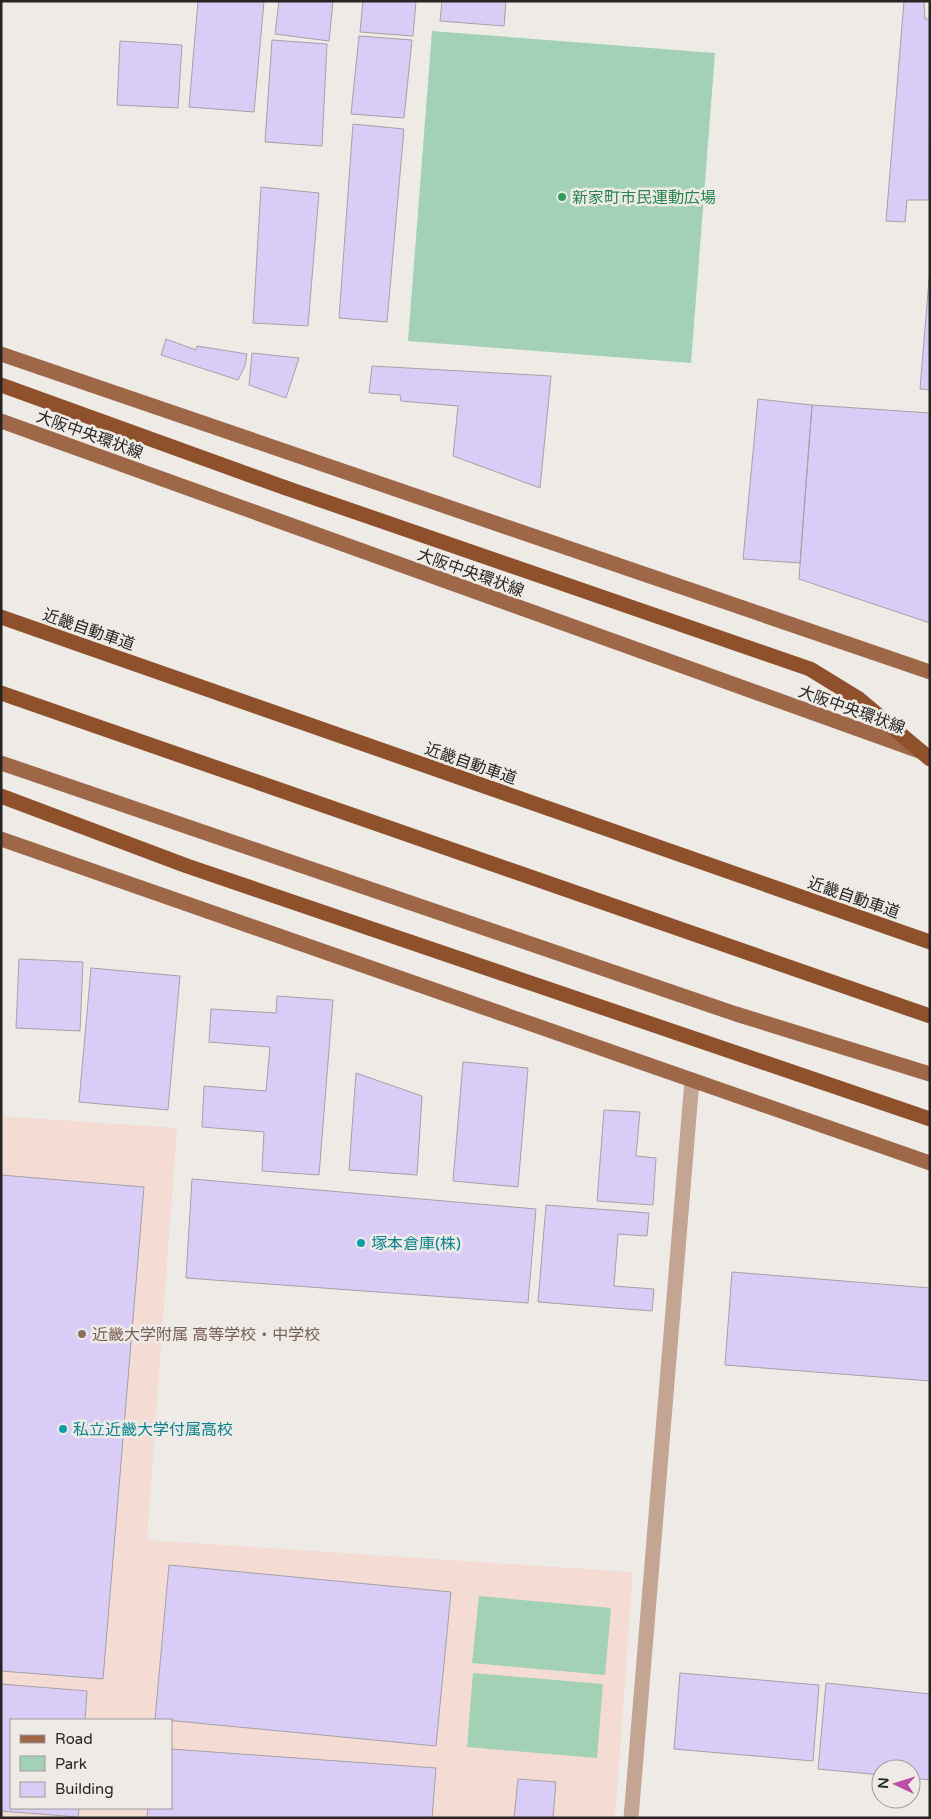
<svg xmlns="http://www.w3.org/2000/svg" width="931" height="1819" font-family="'Varela Round','Noto Sans JP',sans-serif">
	<rect width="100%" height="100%" fill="#eeebe7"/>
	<path fill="#f4dbd3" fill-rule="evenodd" d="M 1,1116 L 177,1128 L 147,1540 L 633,1572 L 615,1818 L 1,1818 ZM 11,1720 L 171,1720 L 171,1808 L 11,1808 Z"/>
	<path fill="#a3d1b5" d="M 432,31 L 715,53 L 691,363 L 408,341 Z
		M 479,1596 L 611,1608 L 605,1675 L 472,1663 Z
		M 473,1673 L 603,1684 L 597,1758 L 467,1747 Z"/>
	<path fill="#d9ccf6" stroke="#a4a2a6" d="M 198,1 L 264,1 L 254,112 L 189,107 Z
		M 279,1 L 333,1 L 329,41 L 275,34 Z
		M 363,1 L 416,1 L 413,36 L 360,32 Z
		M 442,1 L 506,1 L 504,26 L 440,21 Z
		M 904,1 L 924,1 L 925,19 L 930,19 L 929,200 L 907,200 L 905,222 L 886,221 Z
		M 359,36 L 412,40 L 404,118 L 351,114 Z
		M 272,40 L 327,44 L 322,146 L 265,142 Z
		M 120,41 L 182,45 L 178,108 L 117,105 Z
		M 353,124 L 404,129 L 387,322 L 339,318 Z
		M 261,187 L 319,193 L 308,326 L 253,323 Z
		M 930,267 L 930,390 L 920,389 Z
		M 166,339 L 196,350 L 197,346 L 247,354 L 245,366 L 238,380 L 161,355 Z
		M 252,353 L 299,358 L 286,398 L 249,385 Z
		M 372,366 L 551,376 L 540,488 L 453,456 L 458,406 L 401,401 L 400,395 L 369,393 Z
		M 758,399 L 812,405 L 800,563 L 743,559 Z
		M 812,405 L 930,413 L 930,623 L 799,579 Z
		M 19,959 L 83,962 L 80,1031 L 16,1028 Z
		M 91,968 L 180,976 L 168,1110 L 79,1102 Z
		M 277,996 L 333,1000 L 319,1175 L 262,1171 L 264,1132 L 202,1127 L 204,1086 L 266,1091 L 270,1047 L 209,1042 L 211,1009 L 276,1013 Z
		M 463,1062 L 528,1068 L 518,1187 L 453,1181 Z
		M 356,1073 L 422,1096 L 417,1175 L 349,1170 Z
		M 604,1110 L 640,1112 L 636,1156 L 656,1158 L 653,1205 L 597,1201 Z
		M 1,1175 L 144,1187 L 103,1679 L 1,1671 Z
		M 192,1179 L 536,1209 L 528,1303 L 186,1278 Z
		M 546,1205 L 649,1213 L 647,1236 L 618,1234 L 614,1286 L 654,1289 L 652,1311 L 538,1302 Z
		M 732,1272 L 930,1288 L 930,1381 L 725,1365 Z
		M 169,1565 L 451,1592 L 436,1746 L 155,1719 Z
		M 680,1673 L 819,1685 L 813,1761 L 674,1749 Z
		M 826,1683 L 930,1694 L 930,1780 L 911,1778 L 911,1769 L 881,1769 L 881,1775 L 818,1769 Z
		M 1,1684 L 87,1691 L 85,1720 L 11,1720 L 11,1808 L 79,1808 L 78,1817 L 1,1811 Z
		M 171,1749 L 436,1768 L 432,1818 L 147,1818 L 148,1808 L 171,1808 Z
		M 518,1779 L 556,1782 L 553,1818 L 514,1818 Z"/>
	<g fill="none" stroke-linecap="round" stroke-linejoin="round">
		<path stroke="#c4a493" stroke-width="15" d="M 631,1818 L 692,1080"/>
		<path stroke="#9e6748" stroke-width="15" d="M 1,354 L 930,672
			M 1,421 L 922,752
			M 1,763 L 736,1014 L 930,1074
			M 1,839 L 930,1163"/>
		<path stroke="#8f512b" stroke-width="15" d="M 1,385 L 286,488
			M 1,617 L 930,942
			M 1,693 L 930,1016
			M 1,796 L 187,866 L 930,1119"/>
		<path stroke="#8f512b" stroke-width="15" d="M 286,488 L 810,669 L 859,699 L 930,759"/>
	</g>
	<circle fill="#2e9e5b" stroke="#eeebe7" stroke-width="2" cx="562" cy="197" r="5"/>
	<g fill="#0f9aa8" stroke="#eeebe7" stroke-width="2">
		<circle cx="361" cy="1243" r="5"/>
		<circle cx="63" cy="1429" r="5"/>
	</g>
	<circle fill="#8d6e63" stroke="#eeebe7" stroke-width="2" cx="82" cy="1334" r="5"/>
	<g text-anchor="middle" stroke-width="5" stroke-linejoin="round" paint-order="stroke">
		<g font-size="16" fill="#27864d" stroke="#eeebe7" text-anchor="start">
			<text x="572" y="203">新家町市民運動広場</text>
		</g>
		<g font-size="16" fill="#262524" stroke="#eeebe7">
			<text transform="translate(90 434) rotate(20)" y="6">大阪中央環状線</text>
			<text transform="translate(471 572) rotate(20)" y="6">大阪中央環状線</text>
			<text transform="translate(89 629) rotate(19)" y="6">近畿自動車道</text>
			<text transform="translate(852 709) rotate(20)" y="6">大阪中央環状線</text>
			<text transform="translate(471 763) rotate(19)" y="6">近畿自動車道</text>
			<text transform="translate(854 897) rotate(19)" y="6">近畿自動車道</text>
		</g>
		<g font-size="16" fill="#0d838f" stroke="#eeebe7" text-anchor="start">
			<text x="371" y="1249">塚本倉庫(株)</text>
			<text x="73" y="1435">私立近畿大学付属高校</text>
		</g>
		<g font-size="16" fill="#785e54" stroke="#eeebe7" text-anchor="start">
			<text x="92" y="1340">近畿大学附属 高等学校・中学校</text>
		</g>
	</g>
	<rect width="931" height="1819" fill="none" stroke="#262524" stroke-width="5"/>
	<rect x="10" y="1719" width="162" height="90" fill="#eeebe7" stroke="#9e9c99"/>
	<rect x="20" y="1735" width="25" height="8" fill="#9e6748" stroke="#9e9c99"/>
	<text x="55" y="1744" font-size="15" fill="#262524">Road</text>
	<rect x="20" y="1756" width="25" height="15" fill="#a3d1b5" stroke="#9e9c99"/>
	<text x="55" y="1769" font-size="15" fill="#262524">Park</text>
	<rect x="20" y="1782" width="25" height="15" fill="#d9ccf6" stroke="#9e9c99"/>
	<text x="55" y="1794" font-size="15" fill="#262524">Building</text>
	<g transform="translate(896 1784) rotate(274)"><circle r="24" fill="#eeebe7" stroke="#9e9c99"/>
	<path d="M0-4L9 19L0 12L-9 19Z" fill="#bc4daa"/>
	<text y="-8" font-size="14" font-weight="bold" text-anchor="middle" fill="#262524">N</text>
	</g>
</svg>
